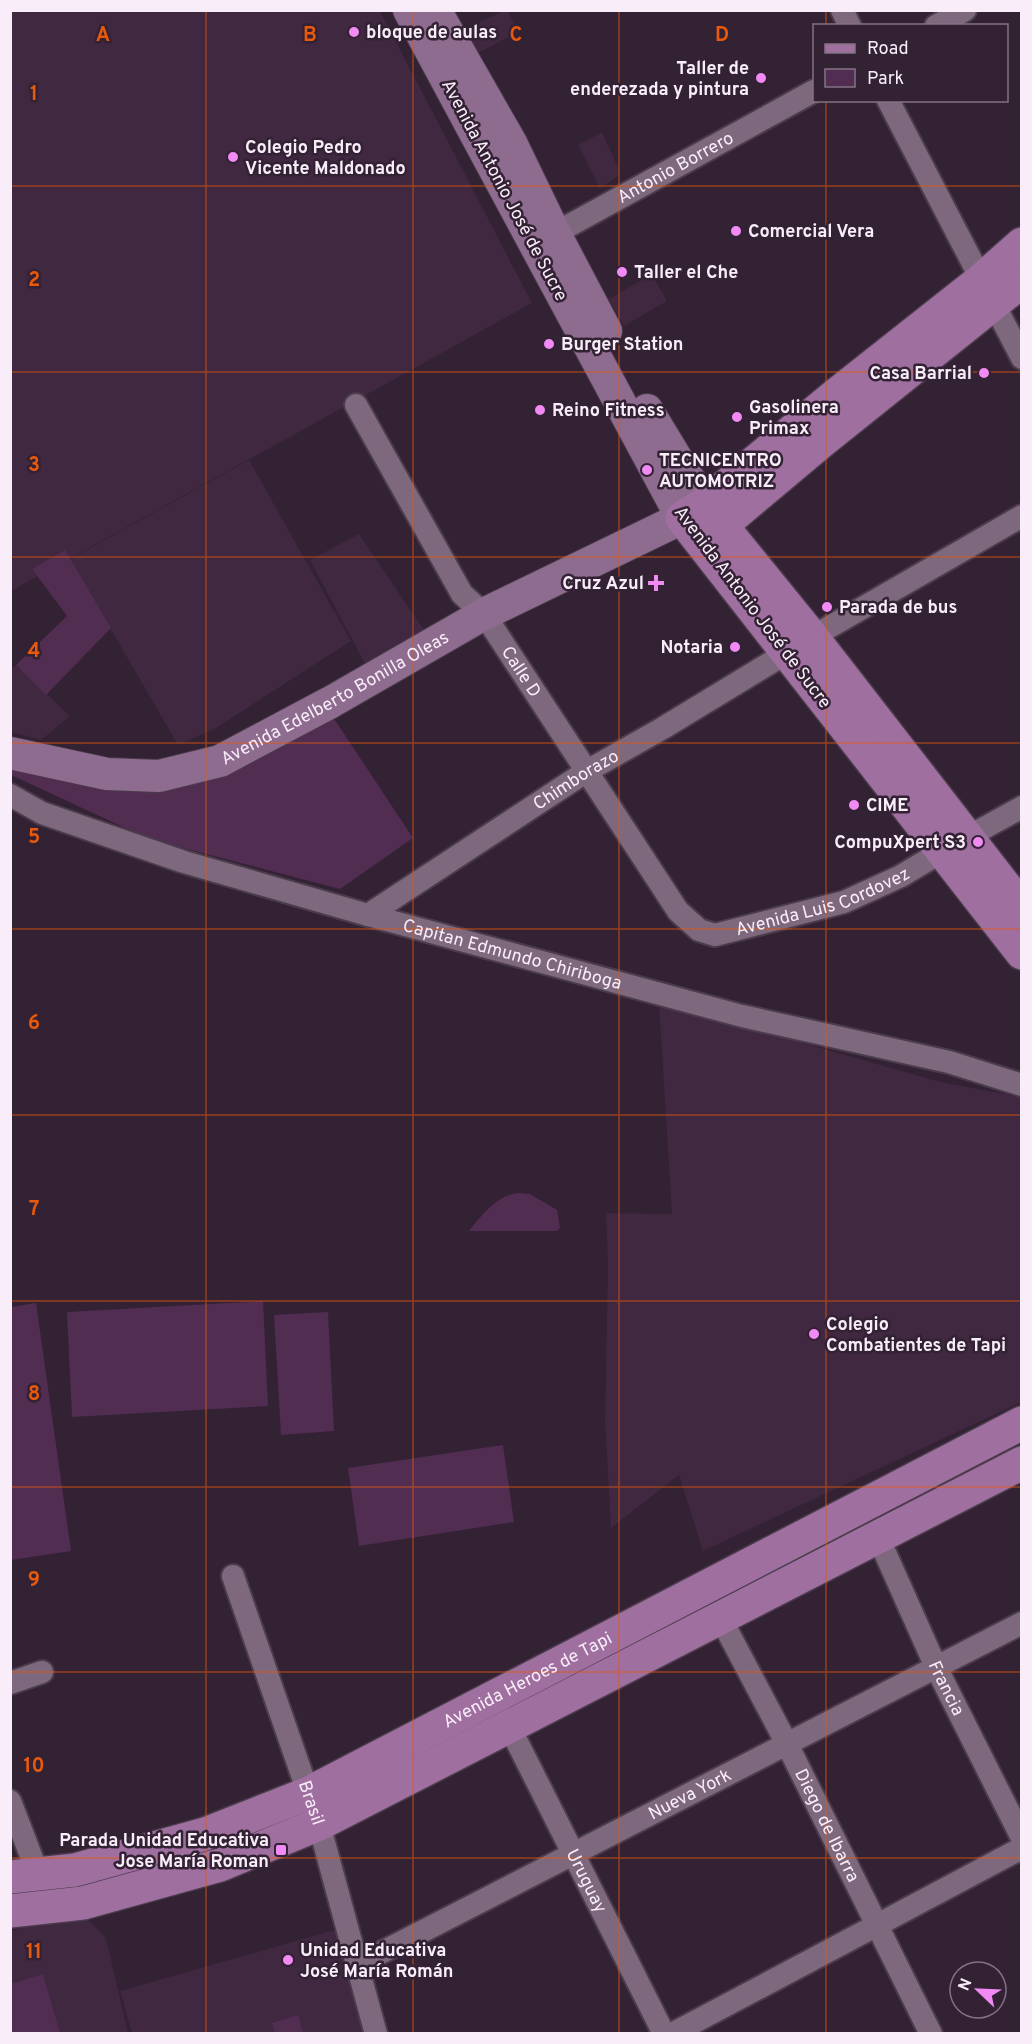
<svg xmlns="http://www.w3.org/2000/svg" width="1032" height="2044" font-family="Overpass,sans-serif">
	<rect width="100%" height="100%" fill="#332134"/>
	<path fill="#3f2840" d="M 11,11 L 380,11 L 532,303 L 11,591 Z
		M 503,11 L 508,11 L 519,32 L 478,53 L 466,29 Z
		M 602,132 L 621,174 L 600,188 L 578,145 Z
		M 652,274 L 667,301 L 624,326 L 609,299 Z
		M 249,460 L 351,641 L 216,728 L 178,745 L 70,559 Z
		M 359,534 L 426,633 L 366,666 L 310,560 Z
		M 16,665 L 70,716 L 41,740 L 11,732 L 11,669 Z
		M 659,1002 L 940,1082 L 1021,1097 L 1021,1402 L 703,1551 L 679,1475 L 611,1528 L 605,1420 L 608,1266 L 606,1213 L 672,1214 Z
		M 85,1917 L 106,1938 L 128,2033 L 11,2034 L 11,1931 L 54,1919 Z
		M 338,1929 L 367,2033 L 132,2033 L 120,1991 Z"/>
	<path fill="#512d52" d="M 65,550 L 111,628 L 46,695 L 16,665 L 67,616 L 32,569 Z
		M 329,711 L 413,838 L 340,889 L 149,839 L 11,775 L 10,763 L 102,786 Z
		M 518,1193 L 530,1194 L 557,1210 L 560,1228 L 557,1231 L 469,1231 C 483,1214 496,1196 518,1193 Z
		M 263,1301 L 268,1406 L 72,1417 L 67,1312 Z
		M 36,1303 L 71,1551 L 11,1560 L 11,1307 Z
		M 328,1312 L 334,1431 L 281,1435 L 274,1315 Z
		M 503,1445 L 514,1522 L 359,1546 L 348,1468 Z
		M 43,1974 L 60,2033 L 11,2033 L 11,1984 Z
		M 298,2015 L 303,2033 L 275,2033 L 272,2023 Z"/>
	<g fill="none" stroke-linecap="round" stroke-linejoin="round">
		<g stroke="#4b3c4c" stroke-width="26">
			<g id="street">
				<path d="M 842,10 L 850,26"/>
				<path d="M 936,26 L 965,10"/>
				<path d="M 888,100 L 1022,358"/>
				<path id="s1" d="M 541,241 L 814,91"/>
				<path id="s2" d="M 356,405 L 462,594 L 484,614 L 678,911 L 699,930 L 715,935 L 844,902 L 901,876 L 941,852"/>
				<path d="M 812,637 L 1022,516"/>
				<path id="s3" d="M 10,795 L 42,813 L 184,862 L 368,915 L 742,1016 L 949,1062 L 1022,1085"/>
				<path d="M 966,838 L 1022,807"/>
				<path id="s4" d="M 368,915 L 587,771 L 663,728 L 788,652"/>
				<path id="s5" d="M 878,1537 L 936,1667 L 1022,1838"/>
				<path id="s6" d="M 233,1576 L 319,1824 L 376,2034"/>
				<path id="s7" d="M 721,1619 L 787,1744 L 931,2034"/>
				<path d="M 10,1683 L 42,1672"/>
				<path id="s8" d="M 510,1728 L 664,2034"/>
				<path d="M 10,1801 L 38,1874"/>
				<path id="s9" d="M 357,1965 L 1022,1623"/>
				<path d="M 672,2034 L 1022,1848"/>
			</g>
		</g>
		<g stroke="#4b3c4c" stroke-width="34">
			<g id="secondary">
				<path d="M 435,10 L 511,143 L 555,234 L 606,331"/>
				<path d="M 647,410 L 704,504"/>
				<path id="s10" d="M 10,753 L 107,774 L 159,776 L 220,761 L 331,702 L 484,614 L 682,518 L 409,10"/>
			</g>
		</g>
		<g stroke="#4b3c4c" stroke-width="36">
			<g id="primary">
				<path d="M 1022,244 L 980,281 L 837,394 L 704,504 L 682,518 L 1022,953"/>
				<path d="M 704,504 L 812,637 L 1022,908"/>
				<path d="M 703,538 L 722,525 L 822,441 L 1022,281"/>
				<path id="s11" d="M 10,1877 L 75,1870 L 205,1834 L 309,1793 L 1022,1423"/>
				<path d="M 10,1911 L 83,1903 L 220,1865 L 319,1824 L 1022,1463"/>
			</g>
		</g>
		<use href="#street" stroke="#7e687e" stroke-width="22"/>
		<use href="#secondary" stroke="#8e6c8f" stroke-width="32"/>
		<use href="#primary" stroke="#9f6fa0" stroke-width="33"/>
	</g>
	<path fill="none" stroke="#e8590c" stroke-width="1.5" stroke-opacity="0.55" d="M 206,10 L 206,2034M 413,10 L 413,2034M 619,10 L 619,2034M 826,10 L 826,26M 826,100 L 826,2034M 10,186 L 1022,186M 10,372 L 1022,372M 10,557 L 1022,557M 10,743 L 1022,743M 10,929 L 1022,929M 10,1115 L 1022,1115M 10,1301 L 1022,1301M 10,1487 L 1022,1487M 10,1672 L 1022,1672M 10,1858 L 1022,1858"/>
	<g fill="#f18af4" stroke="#332134" stroke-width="2">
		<circle cx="354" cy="32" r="6"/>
		<circle cx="761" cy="78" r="6"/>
		<circle cx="233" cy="157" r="6"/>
		<circle cx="736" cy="231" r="6"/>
		<circle cx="622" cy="272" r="6"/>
		<circle cx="549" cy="344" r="6"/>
		<circle cx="984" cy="373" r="6"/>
		<circle cx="540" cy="410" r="6"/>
		<circle cx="737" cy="417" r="6"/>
		<circle cx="647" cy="470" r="6"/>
		<path d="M653 574h6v6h6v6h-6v6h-6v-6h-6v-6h6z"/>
		<circle cx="827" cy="607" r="6"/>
		<circle cx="735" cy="647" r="6"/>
		<circle cx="854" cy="805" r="6"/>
		<circle cx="978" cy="842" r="6"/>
		<circle cx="814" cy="1334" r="6"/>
		<rect x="275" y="1844" width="12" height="12" rx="3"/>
		<circle cx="288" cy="1960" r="6"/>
	</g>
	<g text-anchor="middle" stroke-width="5" stroke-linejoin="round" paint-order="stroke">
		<g font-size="18" font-weight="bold" fill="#f9edf9" stroke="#332134" text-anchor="start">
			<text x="366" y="38">bloque de aulas</text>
			<text x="749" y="74" text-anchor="end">Taller de<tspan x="749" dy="21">enderezada y pintura</tspan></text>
			<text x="245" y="153">Colegio Pedro<tspan x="245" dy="21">Vicente Maldonado</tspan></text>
			<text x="748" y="237">Comercial Vera</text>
			<text x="634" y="278">Taller el Che</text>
			<text x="561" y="350">Burger Station</text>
			<text x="972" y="379" text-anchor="end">Casa Barrial</text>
			<text x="749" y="413">Gasolinera<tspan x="749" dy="21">Primax</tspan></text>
			<text x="552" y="416">Reino Fitness</text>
			<text x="659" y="466">TECNICENTRO<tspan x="659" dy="21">AUTOMOTRIZ</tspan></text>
			<text x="644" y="589" text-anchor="end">Cruz Azul</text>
			<text x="839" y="613">Parada de bus</text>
			<text x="723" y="653" text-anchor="end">Notaria</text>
			<text x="866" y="811">CIME</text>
			<text x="966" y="848" text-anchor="end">CompuXpert S3</text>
			<text x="826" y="1330">Colegio<tspan x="826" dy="21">Combatientes de Tapi</tspan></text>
			<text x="269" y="1846" text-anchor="end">Parada Unidad Educativa<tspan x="269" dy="21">Jose María Roman</tspan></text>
			<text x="300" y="1956">Unidad Educativa<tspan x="300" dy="21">José María Román</tspan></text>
		</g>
		<g font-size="18" fill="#f9edf9" stroke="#332134">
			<text dy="6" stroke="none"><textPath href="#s1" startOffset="153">Antonio Borrero</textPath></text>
			<text transform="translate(505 190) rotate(62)" y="6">Avenida Antonio José de Sucre</text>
			<text transform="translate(753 607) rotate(53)" y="6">Avenida Antonio José de Sucre</text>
			<text dy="6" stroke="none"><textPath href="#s2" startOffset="315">Calle D</textPath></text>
			<text dy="6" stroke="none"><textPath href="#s10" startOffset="345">Avenida Edelberto Bonilla Oleas</textPath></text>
			<text dy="6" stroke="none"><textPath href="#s4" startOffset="248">Chimborazo</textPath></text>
			<text dy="6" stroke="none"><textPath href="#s2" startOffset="759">Avenida Luis Cordovez</textPath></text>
			<text dy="6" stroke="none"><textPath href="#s3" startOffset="528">Capitan Edmundo Chiriboga</textPath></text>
			<text dy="6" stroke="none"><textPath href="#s11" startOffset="558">Avenida Heroes de Tapi</textPath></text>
			<text dy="6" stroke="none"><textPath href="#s5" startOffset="166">Francia</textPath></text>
			<text dy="6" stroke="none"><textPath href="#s9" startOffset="374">Nueva York</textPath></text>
			<text dy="6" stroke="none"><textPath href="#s6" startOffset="240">Brasil</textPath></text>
			<text dy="6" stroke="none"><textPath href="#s7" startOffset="232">Diego de Ibarra</textPath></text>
			<text dy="6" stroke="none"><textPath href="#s8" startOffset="171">Uruguay</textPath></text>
		</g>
	</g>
	<g font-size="20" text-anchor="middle" font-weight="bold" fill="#e8590c" stroke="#332134" stroke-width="5" stroke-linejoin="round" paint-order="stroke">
		<text x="103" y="41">A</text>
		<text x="310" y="41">B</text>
		<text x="516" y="41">C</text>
		<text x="722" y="41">D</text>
		<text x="34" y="100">1</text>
		<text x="34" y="286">2</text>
		<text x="34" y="471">3</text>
		<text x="34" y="657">4</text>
		<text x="34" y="843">5</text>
		<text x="34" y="1029">6</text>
		<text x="34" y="1215">7</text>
		<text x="34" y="1400">8</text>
		<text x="34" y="1586">9</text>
		<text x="34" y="1772">10</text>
		<text x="34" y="1958">11</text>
	</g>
	<rect width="1032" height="2044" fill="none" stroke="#f9edf9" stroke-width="24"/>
	<rect x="813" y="24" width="195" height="78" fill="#332134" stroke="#827383" stroke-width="1.5"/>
	<rect x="825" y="44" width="30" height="9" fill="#9f6fa0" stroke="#827383" stroke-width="1.5"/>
	<text x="867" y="54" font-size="18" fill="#f9edf9">Road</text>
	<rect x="825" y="69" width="30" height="18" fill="#512d52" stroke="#827383" stroke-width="1.5"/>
	<text x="867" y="84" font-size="18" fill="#f9edf9">Park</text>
	<g transform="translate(978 1990) rotate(293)"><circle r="28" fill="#332134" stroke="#827383" stroke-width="1.5"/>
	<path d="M0-4.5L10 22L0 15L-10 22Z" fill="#f18af4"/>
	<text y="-9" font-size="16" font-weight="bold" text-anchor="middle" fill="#f9edf9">N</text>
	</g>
</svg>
